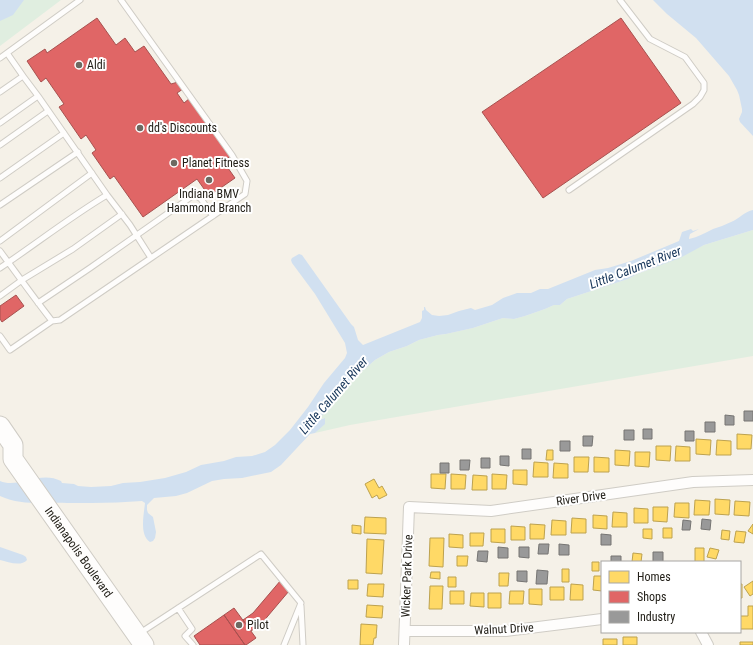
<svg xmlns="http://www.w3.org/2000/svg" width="753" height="645" font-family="'Roboto Condensed',sans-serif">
	<rect width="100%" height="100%" fill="#f5f1e8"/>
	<path fill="#e0eee0" d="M 0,0 L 61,0 L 0,46 Z
		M 753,230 L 753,356 L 350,425 L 315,433 L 319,429 L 324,418 L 319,420 L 320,417 L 331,408 L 352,378 L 366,368 L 375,360 L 389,352 L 407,346 L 419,340 L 438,335 L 446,334 L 473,328 L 503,318 L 514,319 L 525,316 L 545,309 L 554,305 L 560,305 L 567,299 L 628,279 L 637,274 L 654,268 L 704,245 Z"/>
	<path fill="#d1e0f0" d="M 0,0 L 24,0 L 13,15 L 0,21 Z
		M 653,0 L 753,0 L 753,136 L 740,122 L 739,119 L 742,112 L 742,109 L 739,95 L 737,90 L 729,76 L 696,38 L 667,14 Z
		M 753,210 L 753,230 L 704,245 L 680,258 L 637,274 L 628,279 L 567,299 L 560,305 L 554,305 L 545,309 L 525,316 L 514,319 L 503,318 L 473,328 L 446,334 L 438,335 L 419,340 L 407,346 L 389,352 L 375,360 L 366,368 L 352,378 L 331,408 L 320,417 L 319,420 L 325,418 L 325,424 L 315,433 L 310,434 L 281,465 L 271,472 L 242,478 L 224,479 L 212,481 L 187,493 L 176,496 L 154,498 L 147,505 L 147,510 L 148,513 L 153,517 L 156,532 L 155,538 L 153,541 L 150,542 C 139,535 144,514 145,503 L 142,501 C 125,502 109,503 92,503 C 84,503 75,503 67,503 C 44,502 22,506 0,496 L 0,481 C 18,489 40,470 61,481 L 62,483 L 74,484 L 78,486 L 91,487 L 111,486 L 123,483 L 140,482 L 165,478 L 186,472 L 201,465 L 224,461 L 236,457 L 252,456 L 265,452 L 275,445 L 290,430 L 308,407 L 324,383 L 345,358 L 347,353 L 345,343 L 315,294 L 292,263 L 291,260 L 292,258 L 299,254 L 302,255 L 351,324 L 354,327 L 358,340 L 363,345 L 420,322 L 422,318 L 422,311 L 424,310 L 424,307 L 425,307 L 426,310 L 432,315 L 439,316 L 448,315 L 459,311 L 471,308 L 475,310 L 492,305 L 503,298 L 517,293 L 531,293 L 540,289 L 548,289 L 595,270 L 608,268 L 631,261 L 679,241 L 682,232 L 691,229 L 693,231 L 699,229 L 690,234 L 689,238 L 689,239 C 698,237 705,233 713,229 C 719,227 725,225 731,222 C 739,219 745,211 753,210 Z
		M 0,547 L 23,555 L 26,557 L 27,560 C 21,567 8,562 0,560 Z"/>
	<path fill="#ffd966" stroke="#bda24f" d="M 737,434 L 752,435 L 751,449 L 737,449 Z
		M 696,439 L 711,440 L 710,455 L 696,454 Z
		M 717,440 L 731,441 L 731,455 L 716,455 Z
		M 656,446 L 671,446 L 670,461 L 656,460 Z
		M 676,446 L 690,447 L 690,461 L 675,461 Z
		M 547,450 L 553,450 L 553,460 L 546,460 Z
		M 615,450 L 630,451 L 629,466 L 615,465 Z
		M 635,452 L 650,452 L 649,467 L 635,466 Z
		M 574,457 L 589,457 L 588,472 L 574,472 Z
		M 594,457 L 609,458 L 609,472 L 594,472 Z
		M 534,462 L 548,463 L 548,477 L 533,477 Z
		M 554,463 L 568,464 L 568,478 L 553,478 Z
		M 513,470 L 527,470 L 527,485 L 513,484 Z
		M 431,474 L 446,474 L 445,489 L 431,488 Z
		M 451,474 L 466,475 L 465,489 L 451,489 Z
		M 492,474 L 507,475 L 506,489 L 492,489 Z
		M 473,475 L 487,476 L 487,490 L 472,490 Z
		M 374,479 L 379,488 L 382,486 L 387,495 L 379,499 L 377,495 L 372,498 L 365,484 Z
		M 715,499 L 730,500 L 729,515 L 715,514 Z
		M 695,500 L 710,501 L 709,515 L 694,515 Z
		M 735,501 L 750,502 L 749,516 L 734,515 Z
		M 675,503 L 689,503 L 689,518 L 674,517 Z
		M 653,507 L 668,507 L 667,522 L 653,521 Z
		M 634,508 L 648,509 L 648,523 L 634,523 Z
		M 613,512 L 627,513 L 627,527 L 612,527 Z
		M 593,515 L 607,516 L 607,529 L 593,528 Z
		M 365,517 L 386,518 L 386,534 L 364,533 Z
		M 572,518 L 586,519 L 586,533 L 571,533 Z
		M 552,520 L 566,521 L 566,535 L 551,535 Z
		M 530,524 L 545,525 L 544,539 L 530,539 Z
		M 753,524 L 753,534 L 748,531 Z
		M 352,525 L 361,526 L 361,534 L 352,533 Z
		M 511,526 L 525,527 L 525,540 L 511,540 Z
		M 663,528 L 672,528 L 672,538 L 663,538 Z
		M 491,529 L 505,529 L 505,543 L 491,542 Z
		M 643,529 L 652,529 L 652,539 L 643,538 Z
		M 722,530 L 730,531 L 729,540 L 721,539 Z
		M 736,531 L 746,532 L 744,543 L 734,542 Z
		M 470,533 L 484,533 L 483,546 L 470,546 Z
		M 449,534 L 463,535 L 463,548 L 449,547 Z
		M 430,538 L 444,538 L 443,567 L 429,566 Z
		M 367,539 L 384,540 L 382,574 L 366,573 Z
		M 695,548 L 704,548 L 704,562 L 695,562 Z
		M 710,548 L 719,550 L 716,559 L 707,557 Z
		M 633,553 L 642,554 L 641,562 L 632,562 Z
		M 457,556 L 468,556 L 467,566 L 457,566 Z
		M 592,562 L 599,562 L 599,571 L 592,571 Z
		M 562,569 L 569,569 L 569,582 L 562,582 Z
		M 431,572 L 440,572 L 440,579 L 430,578 Z
		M 499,573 L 509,573 L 508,586 L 499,586 Z
		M 594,576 L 602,576 L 602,591 L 593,590 Z
		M 448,577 L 456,577 L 456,587 L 448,587 Z
		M 348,580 L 358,580 L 358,589 L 348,589 Z
		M 753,581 L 753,594 L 750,596 L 744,587 Z
		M 368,584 L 384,584 L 383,597 L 367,596 Z
		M 571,584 L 583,585 L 583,600 L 570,600 Z
		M 740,584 L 742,584 L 742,598 L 740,598 Z
		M 430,586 L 443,586 L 442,609 L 429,609 Z
		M 550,587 L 564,587 L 564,600 L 550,600 Z
		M 529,589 L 542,589 L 542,605 L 529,604 Z
		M 450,591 L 464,591 L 464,604 L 450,604 Z
		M 510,591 L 524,591 L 523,604 L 509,604 Z
		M 471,593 L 484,593 L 484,607 L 470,606 Z
		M 488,593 L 501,593 L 501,608 L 488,608 Z
		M 367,605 L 383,606 L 382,618 L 366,617 Z
		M 748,606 L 753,606 L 753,629 L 740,629 L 740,616 L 748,616 Z
		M 361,624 L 377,625 L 376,638 L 374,638 L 373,645 L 360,645 Z
		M 623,637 L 637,637 L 637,645 L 623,645 Z
		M 603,639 L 617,639 L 617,645 L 603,645 Z
		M 740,642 L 753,642 L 753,645 L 740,645 Z"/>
	<path fill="#e06666" stroke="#a7514f" d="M 97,18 L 116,45 L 125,38 L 135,52 L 144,46 L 171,84 L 178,82 L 183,89 L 177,93 L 184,103 L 190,98 L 231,156 L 223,161 L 235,178 L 209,196 L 197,179 L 143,217 L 114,176 L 110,179 L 92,153 L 96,150 L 86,135 L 81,139 L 59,107 L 64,104 L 46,78 L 41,82 L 27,61 L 45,49 L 47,53 Z
		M 621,18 L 681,103 L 543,198 L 482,112 Z
		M 16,295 L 24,306 L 2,322 L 0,319 L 0,306 Z
		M 281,580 L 289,591 L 262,623 L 251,631 L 243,620 L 253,613 Z
		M 234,608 L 256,638 L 246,645 L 245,645 L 224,615 Z
		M 224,615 L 245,645 L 200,645 L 194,636 Z"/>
	<path fill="#999" stroke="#767573" d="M 744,411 L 753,411 L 753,421 L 744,421 Z
		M 725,415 L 734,416 L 734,425 L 725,425 Z
		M 705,422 L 715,422 L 715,432 L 705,432 Z
		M 643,429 L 652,429 L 652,439 L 643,439 Z
		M 624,430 L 634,430 L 634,440 L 624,440 Z
		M 685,431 L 694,431 L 694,441 L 685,441 Z
		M 583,436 L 593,436 L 592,446 L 583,446 Z
		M 560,441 L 570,441 L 570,451 L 560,451 Z
		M 522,449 L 531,449 L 531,459 L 522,459 Z
		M 500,456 L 509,456 L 509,466 L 500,465 Z
		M 481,458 L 490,458 L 490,468 L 481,468 Z
		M 460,460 L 470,460 L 469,470 L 460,470 Z
		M 440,463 L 449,463 L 449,473 L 440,473 Z
		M 702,519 L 711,520 L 710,530 L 701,529 Z
		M 683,520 L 691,521 L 690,530 L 682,530 Z
		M 601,534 L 611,535 L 611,545 L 601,545 Z
		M 539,544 L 549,544 L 548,554 L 538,554 Z
		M 559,544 L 569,545 L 569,555 L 559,555 Z
		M 498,547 L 508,548 L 508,558 L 498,558 Z
		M 519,547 L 529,547 L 529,558 L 519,557 Z
		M 478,551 L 488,551 L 487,562 L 477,561 Z
		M 653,552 L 663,552 L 663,562 L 653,562 Z
		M 611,556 L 621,556 L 621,562 L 611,562 Z
		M 537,570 L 548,571 L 547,584 L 536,584 Z
		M 517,571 L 527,571 L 527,582 L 517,581 Z"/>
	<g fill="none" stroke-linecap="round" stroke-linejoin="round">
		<g stroke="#cfccc5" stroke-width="7">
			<path id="lane" d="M 121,0 L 232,155 L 247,181 L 245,194 L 151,258
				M 7,53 L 23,76
				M 0,58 L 80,0
				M 0,92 L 23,76 L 38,96 L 107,195
				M 0,123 L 38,96
				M 0,145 L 48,111
				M 0,178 L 64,133
				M 569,190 L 693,104 L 700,97 L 704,90 L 704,83 L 685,57 L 650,39 L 620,0
				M 0,205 L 78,152
				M 0,241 L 92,173
				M 0,251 C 17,274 34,298 52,321 L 60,320 L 151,258 L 130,225 L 107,195 C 70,217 36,244 0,268
				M 0,296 L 22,280 L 73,249 L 122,214
				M 38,303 L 90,268 L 191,197 L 195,195 L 201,199 L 213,216
				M 0,336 L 10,350 L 52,321
				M 301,606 L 303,645
				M 178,608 L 192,629 L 185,636 L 193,645
				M 140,633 L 261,554 L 301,603 L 284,645"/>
		</g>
		<g stroke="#cfccc5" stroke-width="12">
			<path id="street" d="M 405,631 L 506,631 L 602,619
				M 701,632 L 708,645
				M 404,645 L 409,507 L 491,511 L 693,482 L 753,480"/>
		</g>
		<g stroke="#cfccc5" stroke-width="21">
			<g id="highway">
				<path id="s1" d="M 0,426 L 13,445 L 13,459 L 144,645"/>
			</g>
		</g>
		<use href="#lane" stroke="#fefdfc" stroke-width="5"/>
		<use href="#street" stroke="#fefdfc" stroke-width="10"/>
		<use href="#highway" stroke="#fefdfc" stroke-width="19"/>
	</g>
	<g fill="#6c6961" stroke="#fff" stroke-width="1.5">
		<circle cx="79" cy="65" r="4"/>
		<circle cx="140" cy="128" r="4"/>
		<circle cx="174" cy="163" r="4"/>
		<circle cx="209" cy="180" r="4"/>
		<circle cx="239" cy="625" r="4"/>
	</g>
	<g text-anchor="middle" stroke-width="4" stroke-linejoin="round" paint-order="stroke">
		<g font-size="12" fill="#232019" stroke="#fff" text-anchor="start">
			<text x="87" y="69">Aldi</text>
			<text x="148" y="132">dd's Discounts</text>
			<text x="182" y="167">Planet Fitness</text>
			<text x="209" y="198" text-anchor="middle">Indiana BMV<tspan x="209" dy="14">Hammond Branch</tspan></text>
			<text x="247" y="629">Pilot</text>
		</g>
		<g font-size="12" fill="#232019" stroke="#fff">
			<text transform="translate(581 498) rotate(-8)" y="4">River Drive</text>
			<text dy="4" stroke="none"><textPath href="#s1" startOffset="151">Indianapolis Boulevard</textPath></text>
			<text transform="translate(407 576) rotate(-88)" y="4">Wicker Park Drive</text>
			<text transform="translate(504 629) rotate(-3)" y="4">Walnut Drive</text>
		</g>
		<g font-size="13" font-style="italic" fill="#153458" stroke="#fff">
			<text transform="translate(635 267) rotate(-21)" y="5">Little Calumet River</text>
			<text transform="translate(333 395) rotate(-49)" y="5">Little Calumet River</text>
		</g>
	</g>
	<rect x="601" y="561" width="140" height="72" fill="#ffffff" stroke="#a7a6a3"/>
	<rect x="609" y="571" width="20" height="12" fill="#ffd966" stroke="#a7a6a3"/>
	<text x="637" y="581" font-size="12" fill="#232019">Homes</text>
	<rect x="609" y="591" width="20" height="12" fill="#e06666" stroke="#a7a6a3"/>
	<text x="637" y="601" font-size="12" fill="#232019">Shops</text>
	<rect x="609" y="611" width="20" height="12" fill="#999999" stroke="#a7a6a3"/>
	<text x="637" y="621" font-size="12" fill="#232019">Industry</text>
</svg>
